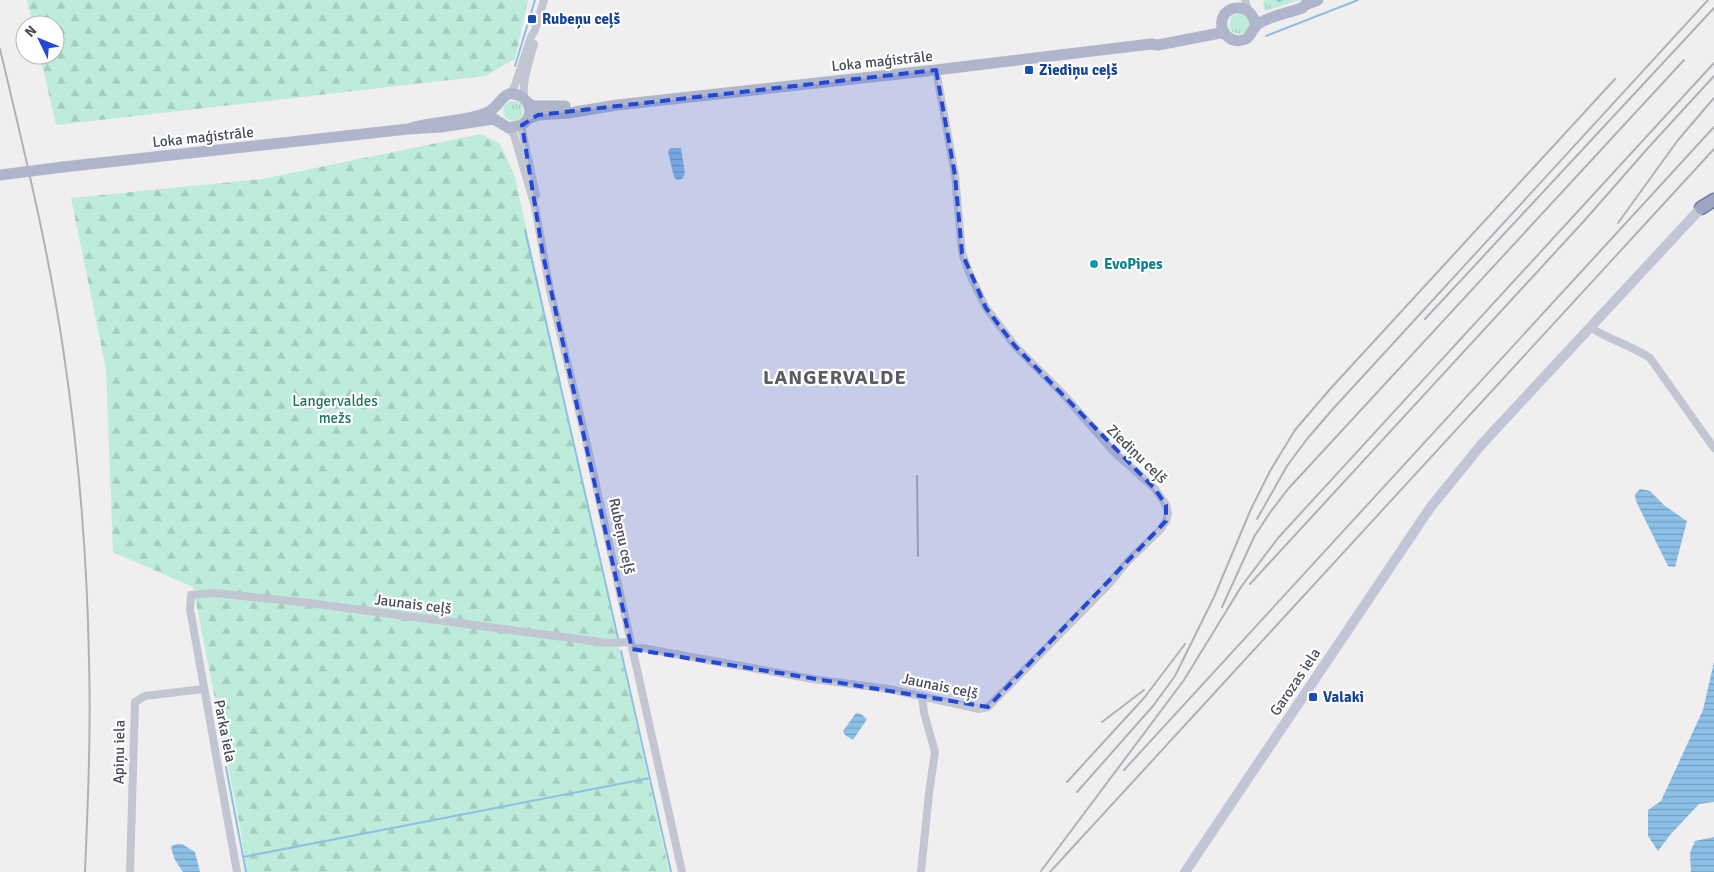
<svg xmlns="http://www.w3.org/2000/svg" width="1714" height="872" font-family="Signika,sans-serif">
	<defs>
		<pattern id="grass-tufts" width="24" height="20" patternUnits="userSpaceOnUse" patternTransform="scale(1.25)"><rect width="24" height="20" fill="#beecda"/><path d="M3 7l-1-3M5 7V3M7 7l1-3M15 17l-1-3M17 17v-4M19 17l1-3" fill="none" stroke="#a5ccbd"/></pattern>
		<pattern id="forest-firs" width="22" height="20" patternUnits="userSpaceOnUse" patternTransform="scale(1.25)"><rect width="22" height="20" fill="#beecda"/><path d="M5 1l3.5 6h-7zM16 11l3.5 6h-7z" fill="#a5ccbd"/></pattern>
		<pattern id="water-rules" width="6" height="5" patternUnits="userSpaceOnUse" patternTransform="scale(1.25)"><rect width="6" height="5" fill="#8dc0e7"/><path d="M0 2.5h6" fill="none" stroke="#759ebe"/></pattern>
	</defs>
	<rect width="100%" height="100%" fill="#f0eeee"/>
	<path fill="url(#grass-tufts)" d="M 1265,0 L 1300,0 L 1265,11 L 1263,3 Z
		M1229 24a10 10 0 1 1 20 0a10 10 0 1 1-20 0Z
		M503 111a10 10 0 1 1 20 0a10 10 0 1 1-20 0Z"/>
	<path fill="url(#forest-firs)" d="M 27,0 L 528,0 L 515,59 L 485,76 L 56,125 L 40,55 L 55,55 L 55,25 L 33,25 Z
		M 481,134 L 500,144 L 515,177 L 669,872 L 247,872 L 240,827 L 193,587 L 113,552 L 106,369 L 71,198 L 262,179 Z"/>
	<path fill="url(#water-rules)" d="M 670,148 L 681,148 L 685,174 L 682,179 L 677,180 L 674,177 L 668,152 Z
		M 1640,489 L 1650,491 L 1665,506 L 1687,521 L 1675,567 L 1668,566 L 1636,501 L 1635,494 Z
		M 1714,662 L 1714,802 L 1699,804 L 1670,835 L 1658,851 L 1648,836 L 1648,810 L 1661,801 L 1703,710 Z
		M 856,713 L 861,714 L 867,719 L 853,740 L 845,735 L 843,731 Z
		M 1714,837 L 1714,872 L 1691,872 L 1690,853 L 1695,841 Z
		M 178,844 L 182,844 L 195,852 L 200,872 L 183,872 L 175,860 L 171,848 L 173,845 Z"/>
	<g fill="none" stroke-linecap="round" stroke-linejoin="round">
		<path stroke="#8dc0e7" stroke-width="2" d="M 1278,1 L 1281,0
			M 1266,36 L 1358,0
			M 515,66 L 535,0
			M 525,230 L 618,638
			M 621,651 L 671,872
			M 226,767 L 246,872
			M 243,857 L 650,778"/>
		<g stroke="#7380a6" stroke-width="15">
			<path id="trunk" d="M 1701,208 L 1714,200"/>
		</g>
		<path stroke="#c2c6d2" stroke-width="8" d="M 1245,0 L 1248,10
			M 511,94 L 515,85 L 531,37 L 535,30 L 544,0
			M 525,100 C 520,86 530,59 534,44
			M 522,125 L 522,130 L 536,195
			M 509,128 L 514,135 L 535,207 L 550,290 L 586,440 L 682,872
			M 1590,327 C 1609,340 1631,345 1650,358 L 1714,448
			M 632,649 L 642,648 L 813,679 L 889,689 L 979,709 L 988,707 L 1109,584 L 1127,562 L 1160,530 L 1166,521 L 1168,513 L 1166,505 L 1155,489 L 1113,451 L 1063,394 L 1015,346 L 986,308 L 970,275 L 962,253 L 955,175 L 936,70
			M 130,872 L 135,702 L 145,696 L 203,689
			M 237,872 L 190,609 L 191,595 L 215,593 L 309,603 L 608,643 L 630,642
			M 921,872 L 929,793 L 935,752 L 924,713 L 922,696"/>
		<path stroke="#c1c6d6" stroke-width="10" d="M 1185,872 L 1430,508 L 1481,445 L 1701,208"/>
		<path stroke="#afb6cb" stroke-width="11" d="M 1255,28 C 1256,0 1218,3 1222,27 C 1223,32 1226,36 1231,39 C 1235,41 1241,41 1246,39 C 1252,35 1252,28 1258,24 C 1270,16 1288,13 1302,8 L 1305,5 L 1318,0
			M 528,103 L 533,106 L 565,106
			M 528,119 L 538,115 L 569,113 L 617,105 L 936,70 L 1151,44 L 1158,45 L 1220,33 L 1225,34
			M 63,167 L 408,129 L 441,127 L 487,120 L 494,119 L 509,128 L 522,125 L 528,119 L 530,111 L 528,103 L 522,97 C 502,86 502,106 488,112 C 463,123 434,120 408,129"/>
		<use href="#trunk" stroke="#9ca6c2" stroke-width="12"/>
		<path stroke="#b0b1b8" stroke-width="2" d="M 0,49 C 24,150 49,251 64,355 C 79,456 87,557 89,659 C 91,730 88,801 85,872
			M 1618,223 L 1678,140 L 1714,98
			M 1425,319 L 1714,8
			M 917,476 L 918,556
			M 1257,519 L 1287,466 L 1307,439 L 1332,410 L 1708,0
			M 1250,584 L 1584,221 L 1648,148 L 1714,76
			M 1222,607 L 1254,537 L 1269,514 L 1288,489 L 1684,60
			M 1102,722 L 1144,690
			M 1124,770 L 1714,127
			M 1067,782 L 1144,698 L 1185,644
			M 1077,792 L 1153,706 L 1175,676 L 1214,597 L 1251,509 L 1270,471 L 1295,430 L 1331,388 L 1615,79
			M 1041,871 L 1184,680 L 1241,587 L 1278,538 L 1714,63
			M 1050,872 L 1714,149"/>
		<path stroke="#afb6cb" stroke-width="11" d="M 0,175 L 63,167"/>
	</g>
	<path fill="#2348d5" fill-opacity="0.2" stroke="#2348d5" stroke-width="4" stroke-dasharray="10 6" stroke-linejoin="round" d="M 936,70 L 955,175 L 962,253 L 986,308 L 1015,346 L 1155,489 L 1166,505 L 1166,521 L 988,707 L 632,649 L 543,255 L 522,125 L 538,115 Z"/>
	<g fill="#1a4fb4" stroke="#fff" stroke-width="2">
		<rect x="527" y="14" width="10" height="10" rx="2.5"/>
		<rect x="1024" y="65" width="10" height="10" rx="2.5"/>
		<rect x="1308" y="692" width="10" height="10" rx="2.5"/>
	</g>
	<circle fill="#0f9aa8" stroke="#fff" stroke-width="2" cx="1094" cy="264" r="5"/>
	<g text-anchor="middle" stroke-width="4.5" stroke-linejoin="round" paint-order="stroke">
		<g font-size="15" font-weight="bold" fill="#164399" stroke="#fff" text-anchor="start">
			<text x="542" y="24">Rubeņu ceļš</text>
			<text x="1039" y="75">Ziediņu ceļš</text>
			<text x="1323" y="702">Valaki</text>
		</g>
		<g font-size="15" fill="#474d5a" stroke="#fff">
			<text transform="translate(882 61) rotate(-6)" y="5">Loka maģistrāle</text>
			<text transform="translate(203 137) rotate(-6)" y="5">Loka maģistrāle</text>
			<text transform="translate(1137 454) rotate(44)" y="5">Ziediņu ceļš</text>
			<text transform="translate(622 536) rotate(78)" y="5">Rubeņu ceļš</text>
			<text transform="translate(413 604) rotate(7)" y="5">Jaunais ceļš</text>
			<text transform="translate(1295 682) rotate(-56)" y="5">Garozas iela</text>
			<text transform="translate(940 686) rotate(12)" y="5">Jaunais ceļš</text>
			<text transform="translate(225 731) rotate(79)" y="5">Parka iela</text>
			<text transform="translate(119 752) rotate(-89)" y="5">Apiņu iela</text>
		</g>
		<g font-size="15" font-weight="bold" fill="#0d838f" stroke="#fff" text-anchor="start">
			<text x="1104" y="269">EvoPipes</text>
		</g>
		<g font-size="15" fill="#1c775e" stroke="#fff">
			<text x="335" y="406">Langervaldes<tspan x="335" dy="17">mežs</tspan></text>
		</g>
		<g font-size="20" font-weight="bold" letter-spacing="1" fill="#5b5c62" stroke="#fff">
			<text x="835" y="384">LANGERVALDE</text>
		</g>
	</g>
	<g transform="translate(40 40) rotate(313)"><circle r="24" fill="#ffffff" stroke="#b5b8bd"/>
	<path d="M0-4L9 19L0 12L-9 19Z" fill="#2348d5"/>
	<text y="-8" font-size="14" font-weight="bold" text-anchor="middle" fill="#474d5a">N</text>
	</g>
</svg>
